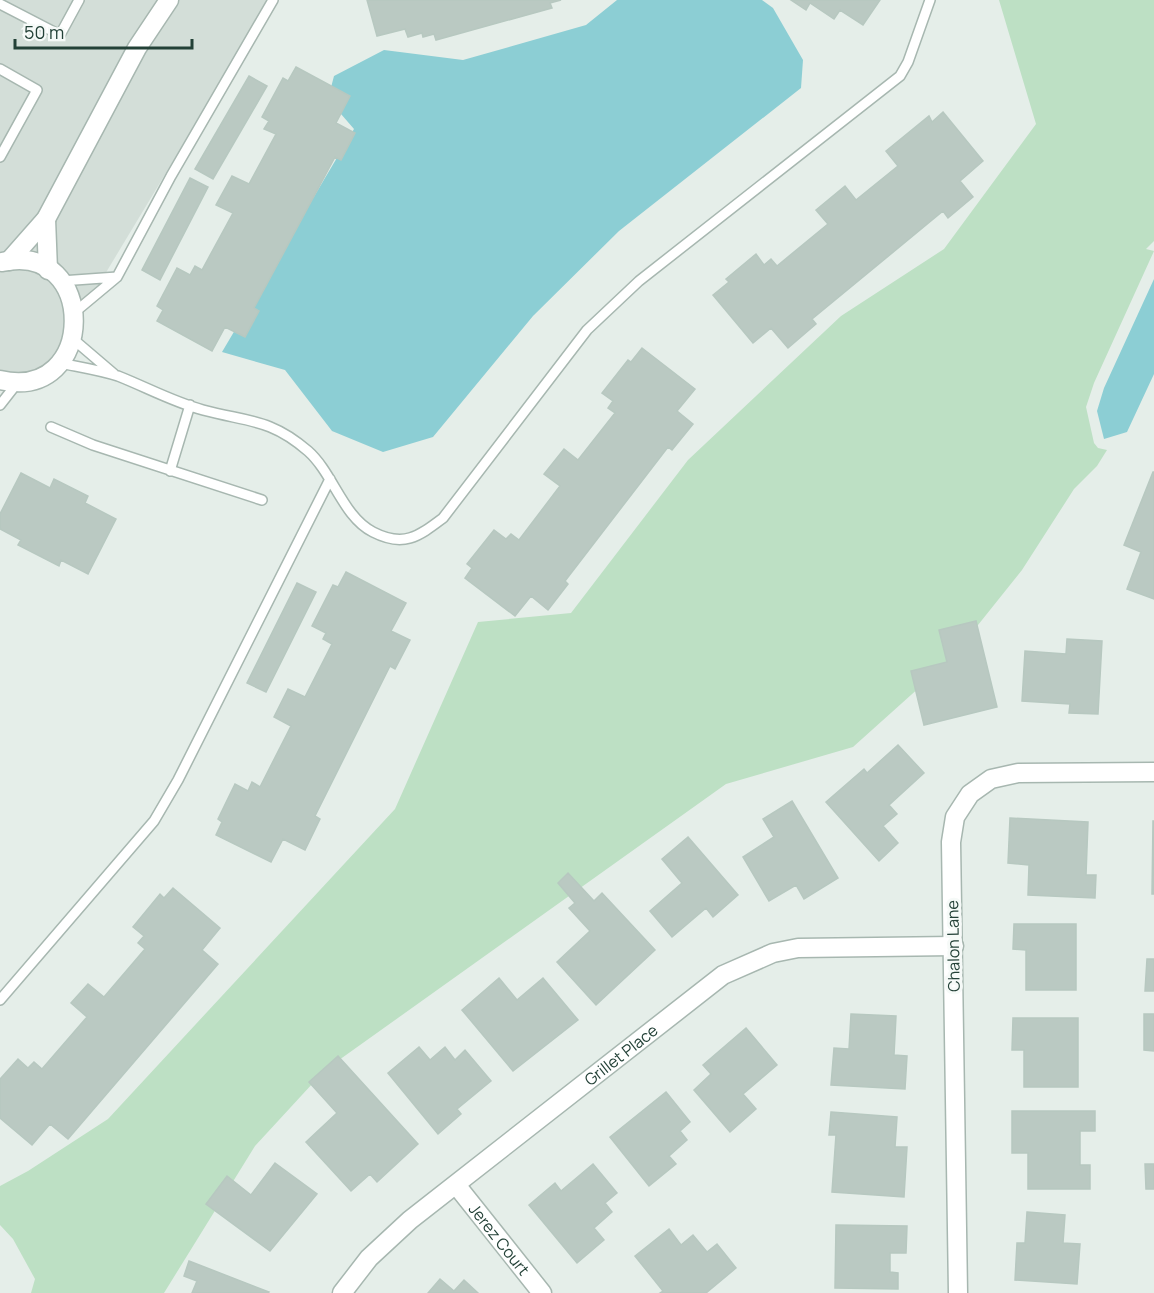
<svg xmlns="http://www.w3.org/2000/svg" width="1154" height="1293" font-family="Manrope,sans-serif">
	<rect width="100%" height="100%" fill="#e5eee9"/>
	<path fill="#d3ded8" d="M 0,0 L 270,0 L 72,329 L 43,385 L 0,373 Z"/>
	<path fill="#bde0c4" d="M 999,0 L 1154,0 L 1154,241 L 1146,249 L 1154,251 L 1094,383 L 1086,407 L 1094,443 L 1098,448 L 1107,450 L 1097,466 L 1074,489 L 1022,570 L 950,660 L 853,747 L 726,784 L 325,1070 L 255,1146 L 164,1293 L 31,1293 L 35,1279 L 13,1239 L 0,1225 L 0,1186 L 28,1171 L 108,1119 L 395,809 L 478,622 L 571,613 L 688,460 L 841,316 L 944,249 L 1036,124 Z"/>
	<path fill="#8cced4" d="M 617,0 L 762,0 L 773,8 L 803,60 L 801,88 L 619,231 L 533,316 L 433,437 L 383,452 L 332,431 L 285,370 L 222,352 L 354,129 L 328,99 L 334,76 L 384,50 L 463,60 L 586,25 Z
		M 1154,279 L 1154,374 L 1127,432 L 1104,439 L 1097,411 L 1104,388 Z"/>
	<path fill="#bac9c2" stroke="#b7c8c0" stroke-width="1.5" d="M 367,0 L 561,0 L 550,3 L 552,8 L 436,40 L 434,34 L 423,37 L 422,33 L 408,37 L 405,29 L 377,36 Z
		M 791,0 L 880,0 L 863,25 L 840,10 L 834,19 L 810,3 L 806,10 Z
		M 296,67 L 350,96 L 336,123 L 355,133 L 341,160 L 335,157 L 254,308 L 259,311 L 245,337 L 225,327 L 212,351 L 157,321 L 163,310 L 157,306 L 177,268 L 190,275 L 195,266 L 202,270 L 233,213 L 216,205 L 232,176 L 249,184 L 276,134 L 264,129 L 269,121 L 262,117 L 283,78 L 288,81 Z
		M 249,76 L 267,86 L 213,179 L 195,169 Z
		M 943,112 L 983,161 L 960,181 L 973,197 L 948,218 L 943,211 L 812,319 L 816,324 L 788,348 L 771,328 L 753,343 L 713,295 L 729,282 L 726,279 L 756,254 L 764,265 L 771,259 L 777,266 L 828,224 L 816,210 L 845,186 L 856,200 L 898,166 L 886,151 L 929,116 L 932,122 Z
		M 190,178 L 208,187 L 160,280 L 142,270 Z
		M 642,348 L 695,389 L 677,411 L 693,424 L 672,450 L 668,447 L 565,581 L 568,584 L 548,610 L 531,596 L 515,616 L 465,578 L 472,568 L 467,564 L 494,530 L 506,539 L 511,534 L 519,540 L 560,486 L 544,474 L 564,449 L 578,460 L 615,413 L 608,408 L 613,401 L 602,393 L 628,360 L 631,362 Z
		M 1153,472 L 1154,472 L 1154,599 L 1127,589 L 1141,552 L 1124,545 Z
		M 21,473 L 50,488 L 54,479 L 88,496 L 85,503 L 116,519 L 88,574 L 61,560 L 59,566 L 18,545 L 21,540 L 0,529 L 0,514 Z
		M 346,572 L 406,603 L 391,631 L 410,640 L 395,669 L 390,666 L 315,816 L 320,819 L 305,850 L 283,839 L 271,862 L 216,835 L 222,822 L 218,819 L 235,784 L 248,791 L 252,782 L 260,787 L 291,726 L 274,717 L 288,689 L 305,697 L 332,644 L 323,639 L 326,633 L 312,626 L 333,585 L 338,587 Z
		M 297,583 L 316,592 L 266,692 L 247,683 Z
		M 976,621 L 997,707 L 924,725 L 911,671 L 947,662 L 939,630 Z
		M 1067,639 L 1102,641 L 1098,714 L 1069,713 L 1070,704 L 1022,701 L 1025,651 L 1066,654 Z
		M 898,745 L 924,773 L 889,805 L 897,814 L 883,826 L 898,843 L 879,861 L 826,802 L 864,769 L 867,773 Z
		M 792,801 L 838,878 L 804,899 L 796,885 L 769,901 L 743,857 L 774,837 L 763,819 Z
		M 1010,818 L 1088,822 L 1086,875 L 1096,875 L 1095,898 L 1028,895 L 1029,865 L 1008,863 Z
		M 1153,821 L 1154,821 L 1154,894 L 1152,894 Z
		M 688,837 L 738,895 L 713,917 L 706,908 L 672,937 L 650,911 L 682,883 L 662,859 Z
		M 568,873 L 594,901 L 602,893 L 655,950 L 596,1005 L 557,962 L 590,931 L 569,908 L 575,903 L 558,883 Z
		M 173,888 L 220,928 L 202,950 L 218,964 L 68,1139 L 50,1124 L 32,1145 L 0,1118 L 0,1079 L 18,1059 L 28,1068 L 34,1062 L 42,1069 L 87,1017 L 71,1003 L 88,984 L 104,997 L 145,949 L 138,943 L 144,936 L 133,927 L 160,894 L 164,898 Z
		M 1014,924 L 1076,924 L 1076,990 L 1026,990 L 1026,950 L 1013,949 Z
		M 1147,959 L 1154,959 L 1154,991 L 1145,991 Z
		M 499,978 L 517,1000 L 543,978 L 578,1020 L 513,1071 L 462,1010 Z
		M 851,1014 L 896,1016 L 894,1055 L 907,1056 L 905,1089 L 831,1085 L 834,1048 L 849,1049 Z
		M 1144,1014 L 1154,1014 L 1154,1051 L 1144,1050 Z
		M 1013,1018 L 1078,1018 L 1078,1087 L 1024,1087 L 1024,1050 L 1012,1050 Z
		M 746,1028 L 777,1065 L 743,1094 L 756,1109 L 730,1132 L 694,1090 L 711,1074 L 703,1065 Z
		M 419,1047 L 430,1060 L 445,1047 L 455,1060 L 465,1050 L 491,1081 L 457,1109 L 461,1114 L 438,1134 L 388,1073 Z
		M 338,1056 L 418,1144 L 377,1182 L 370,1174 L 351,1191 L 306,1142 L 337,1113 L 309,1082 Z
		M 666,1092 L 690,1122 L 680,1131 L 687,1140 L 669,1156 L 676,1164 L 649,1186 L 610,1137 Z
		M 1012,1111 L 1095,1111 L 1095,1131 L 1080,1131 L 1080,1165 L 1090,1165 L 1090,1189 L 1028,1189 L 1028,1153 L 1012,1153 Z
		M 831,1112 L 897,1117 L 895,1147 L 907,1147 L 904,1197 L 832,1192 L 836,1135 L 829,1135 Z
		M 275,1163 L 317,1194 L 270,1251 L 206,1204 L 227,1176 L 251,1195 Z
		M 593,1164 L 617,1193 L 605,1203 L 612,1212 L 594,1228 L 604,1240 L 577,1263 L 529,1205 L 555,1183 L 561,1191 Z
		M 1145,1164 L 1154,1164 L 1154,1189 L 1146,1189 Z
		M 1027,1212 L 1065,1215 L 1063,1243 L 1080,1244 L 1077,1284 L 1015,1280 L 1017,1243 L 1025,1243 Z
		M 836,1225 L 907,1226 L 906,1253 L 890,1253 L 890,1272 L 898,1273 L 898,1289 L 835,1288 Z
		M 669,1229 L 681,1245 L 693,1235 L 707,1252 L 717,1244 L 736,1268 L 706,1293 L 660,1293 L 663,1291 L 635,1256 Z
		M 189,1261 L 269,1292 L 268,1293 L 192,1293 L 197,1281 L 184,1276 Z
		M 440,1279 L 454,1291 L 464,1280 L 478,1293 L 428,1293 Z"/>
	<g fill="none" stroke-linecap="round" stroke-linejoin="round">
		<g stroke="#a7b7b0" stroke-width="12">
			<path id="lane" d="M 0,4 L 60,35 L 79,0
				M 0,69 L 37,90 L 0,157
				M 61,281 L 117,277
				M 75,312 L 117,277 L 171,176 L 273,0
				M 73,339 L 114,374
				M 60,363 C 79,367 99,370 118,376 C 146,387 173,402 203,410 C 247,422 270,418 308,451 C 333,473 343,517 373,532 C 404,548 419,536 443,518 L 587,330 L 639,281 L 900,76 L 908,62 L 930,0
				M 0,405 L 18,382
				M 51,427 L 93,445 L 262,500
				M 170,471 L 190,405
				M 0,1000 L 154,821 L 178,780 L 330,479"/>
		</g>
		<g stroke="#a7b7b0" stroke-width="21">
			<g id="street">
				<path d="M 46,219 L 48,270"/>
				<path d="M 9,261 L 46,219 L 137,48 L 169,0"/>
				<path d="M 0,380 C 98,403 98,240 2,262"/>
				<path id="s1" d="M 457,1186 L 542,1293"/>
				<path id="s2" d="M 342,1293 L 369,1258 L 410,1220 L 723,975 L 773,953 L 798,948 L 954,946"/>
				<path d="M 958,1293 L 951,842 L 955,817 L 970,794 L 991,779 L 1018,773 L 1154,772"/>
			</g>
		</g>
		<use href="#lane" stroke="#fff" stroke-width="9"/>
		<use href="#street" stroke="#fff" stroke-width="18"/>
	</g>
	<g text-anchor="middle" stroke-width="6" stroke-linejoin="round" paint-order="stroke">
		<g font-size="16" fill="#234137" stroke="#f6faf8">
			<text transform="translate(953 946) rotate(-91)" y="6">Chalon Lane</text>
			<text dy="6" stroke="none"><textPath href="#s2" startOffset="368">Grillet Place</textPath></text>
			<text dy="6" stroke="none"><textPath href="#s1" startOffset="68">Jerez Court</textPath></text>
		</g>
	</g>
	<path d="M15 39v9h177v-9" fill="none" stroke="#234137" stroke-width="3"/>
	<text x="24" y="39" font-size="18" fill="#234137" stroke="#f6faf8" stroke-width="4.5" paint-order="stroke">50 m</text>
</svg>
